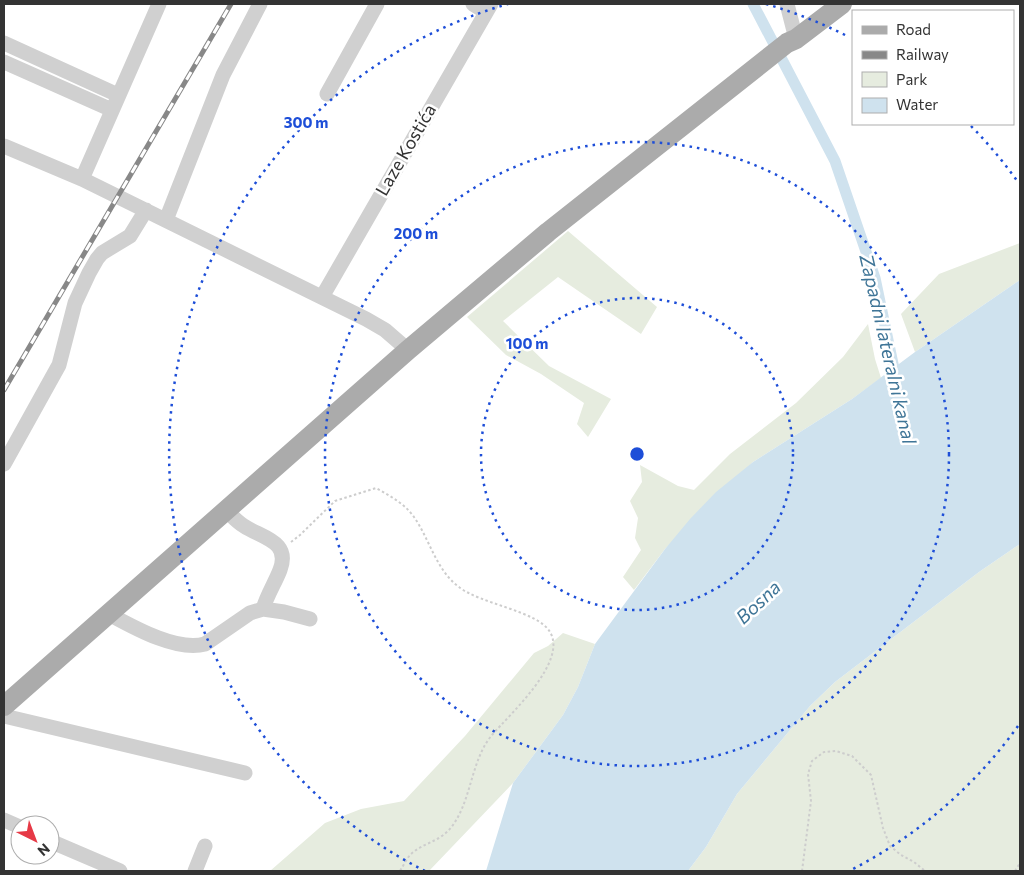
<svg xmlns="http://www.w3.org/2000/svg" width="1024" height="875" font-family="Commissioner,sans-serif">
	<rect width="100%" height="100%" fill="#fff"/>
	<path fill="#e6ecdf" d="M 568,231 L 657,307 L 641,334 L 558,277 L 503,321 L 549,366 L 611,399 L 588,437 L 577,424 L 584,403 L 541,374 L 506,355 L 467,317 Z
		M 1020,243 L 1020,280 L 915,352 L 901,314 L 939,274 Z
		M 868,324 L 875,359 L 881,378 L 852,399 L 753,462 L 665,549 L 634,590 L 623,577 L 641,550 L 635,538 L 638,518 L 630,501 L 642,482 L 640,465 L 678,486 L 694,490 L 730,454 L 796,403 L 843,357 Z
		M 1020,544 L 1020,871 L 688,871 L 706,847 L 737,794 L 810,706 L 835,682 L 979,572 Z
		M 563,633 L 595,644 L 578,687 L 563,715 L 513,783 L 429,871 L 270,871 L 325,823 L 361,809 L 404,801 L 465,736 L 534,653 L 548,646 Z"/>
	<path fill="#cfe2ee" d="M 1020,280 L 1020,544 L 979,572 L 835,682 L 810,706 L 737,794 L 706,847 L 688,871 L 486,871 L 513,783 L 563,715 L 578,687 L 595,644 L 665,549 L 690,519 L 716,492 L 753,462 L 852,399 L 915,352 Z"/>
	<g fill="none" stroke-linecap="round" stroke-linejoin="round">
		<path stroke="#cfe2ee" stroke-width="11" d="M 753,4 L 835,161 L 875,278 L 897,383"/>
		<path stroke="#cdcdcd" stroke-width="2" stroke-dasharray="2.5 2.5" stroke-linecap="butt" d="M 291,542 L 300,535 L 335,501 L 376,488 C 390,496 404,503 414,517 C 430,540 436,570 459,587 C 480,604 538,611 550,632 C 568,662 510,714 492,735 C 471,760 472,798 453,825 C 440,843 423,842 410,855 C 406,860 403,866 400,871
			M 802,871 L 811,801 L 808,774 L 812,761 L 824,752 L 836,751 L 852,756 L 871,775 L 883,828 L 890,846 L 901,855 L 914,862 L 925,871
			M 1015,871 L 1020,863"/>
		<path stroke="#d0d0d0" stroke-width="15" d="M 473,4 L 486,12
			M 787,4 L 796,39
			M 4,43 L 118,95
			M 4,62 L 112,110
			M 327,94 L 377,4
			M 4,146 L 82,179 L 366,319 L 385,330 L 408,350
			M 82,179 L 159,4
			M 166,220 L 223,75 L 260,4
			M 322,297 L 491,4
			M 4,464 L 59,365 L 75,303 L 89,273 L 97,259 L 102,253 L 130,236 L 146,210
			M 227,511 C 232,516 237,522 244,526 C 262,538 291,541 280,570 C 275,583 267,595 263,609 L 284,612 L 310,619
			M 109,614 C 133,627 177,652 205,644 L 250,613 L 263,609
			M 4,716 L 245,773
			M 4,820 L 20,827
			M 50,841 L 120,871
			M 195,871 L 205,846"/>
		<path stroke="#ababab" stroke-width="20" d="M 4,706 L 408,350 L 548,232 L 787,43 L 796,39 L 842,4"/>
		<g stroke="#888" stroke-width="5">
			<path id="rail" d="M 4,390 L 231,4"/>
		</g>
		<use href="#rail" stroke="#fff" stroke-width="3" stroke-dasharray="9" stroke-linecap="butt"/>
	</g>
	<g fill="none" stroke="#1d4ed8" stroke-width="2.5" stroke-dasharray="2.5 5">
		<circle cx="637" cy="454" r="156"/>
		<circle cx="637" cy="454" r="312"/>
		<path d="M1018 726A468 468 0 0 1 849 871M425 871A468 468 0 0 1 508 4M766 4A468 468 0 0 1 849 37M971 126A468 468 0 0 1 1018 182"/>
	</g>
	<g text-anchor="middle" stroke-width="5" stroke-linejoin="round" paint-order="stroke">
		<g font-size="18" fill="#333" stroke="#fff">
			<text transform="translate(406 150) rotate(-60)" y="6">Laze Kostića</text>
		</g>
		<g font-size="19" font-style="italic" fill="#3f7597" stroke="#fff">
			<text transform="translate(888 349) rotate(77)" y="7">Zapadni lateralni kanal</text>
			<text transform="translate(758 602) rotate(-43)" y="7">Bosna</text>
		</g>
	</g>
	<circle cx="637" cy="454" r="8" fill="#1d4ed8" stroke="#fff" stroke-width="2.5"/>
	<g font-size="15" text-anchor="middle" font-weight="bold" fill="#1d4ed8" stroke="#fff" stroke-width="5" stroke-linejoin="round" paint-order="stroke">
		<text x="306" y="128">300 m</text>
		<text x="416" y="239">200 m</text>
		<text x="527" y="349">100 m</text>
	</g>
	<rect width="1024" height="875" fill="none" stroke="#333333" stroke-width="10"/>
	<rect x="852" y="10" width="162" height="115" fill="#ffffff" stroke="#adadad"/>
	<rect x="862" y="26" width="25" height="8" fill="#ababab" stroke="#adadad"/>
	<text x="896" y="35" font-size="15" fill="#333333">Road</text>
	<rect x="862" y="51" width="25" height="8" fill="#888888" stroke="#adadad"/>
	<text x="896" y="60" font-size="15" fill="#333333">Railway</text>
	<rect x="862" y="72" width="25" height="15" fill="#e6ecdf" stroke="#adadad"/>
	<text x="896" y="85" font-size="15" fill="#333333">Park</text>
	<rect x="862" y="98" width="25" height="15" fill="#cfe2ee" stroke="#adadad"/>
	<text x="896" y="110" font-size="15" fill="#333333">Water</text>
	<g transform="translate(35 840) rotate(138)"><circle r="24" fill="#ffffff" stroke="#adadad"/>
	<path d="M0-4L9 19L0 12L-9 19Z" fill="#e63946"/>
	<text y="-8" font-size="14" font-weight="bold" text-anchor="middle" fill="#333333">N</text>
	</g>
</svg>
